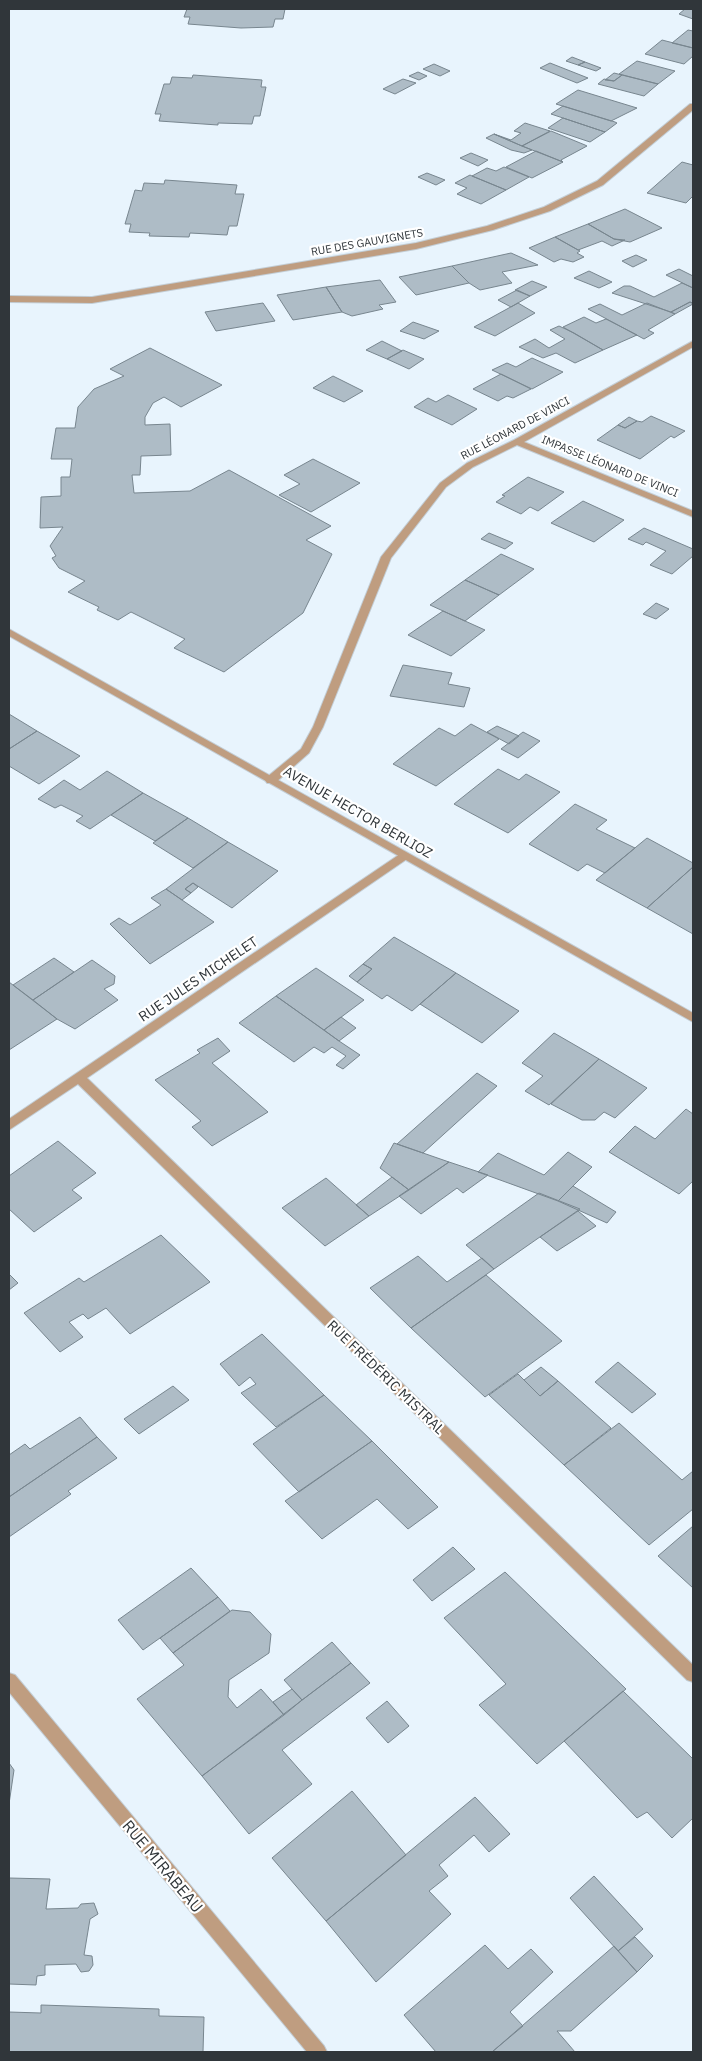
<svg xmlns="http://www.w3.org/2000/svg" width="702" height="2061" font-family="'IBM Plex Sans',sans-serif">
	<rect width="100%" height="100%" fill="#e8f4fd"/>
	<path fill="#aebcc6" stroke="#78868f" d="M 187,9 L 285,9 L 283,19 L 275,19 L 273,27 L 241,28 L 188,24 L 190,17 L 184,17 Z
		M 685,9 L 693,9 L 693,19 L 679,14 Z
		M 688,30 L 693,31 L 693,48 L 672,43 Z
		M 662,40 L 693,48 L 693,56 L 684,64 L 645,54 Z
		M 572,57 L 585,62 L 578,65 L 566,61 Z
		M 637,61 L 675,71 L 658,84 L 619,74 Z
		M 585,62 L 601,68 L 596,71 L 578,65 Z
		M 550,63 L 588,78 L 577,83 L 540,68 Z
		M 434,64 L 450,71 L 440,76 L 423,69 Z
		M 418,72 L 427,76 L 419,80 L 409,76 Z
		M 614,73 L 622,75 L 614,81 L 605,80 Z
		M 193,75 L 262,80 L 261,87 L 266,87 L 260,116 L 254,116 L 252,124 L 218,123 L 218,125 L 159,121 L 161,114 L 155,114 L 164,84 L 170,84 L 172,77 L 192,78 Z
		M 622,75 L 658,84 L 644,96 L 598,84 L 604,79 L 614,81 Z
		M 403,79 L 416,83 L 395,94 L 383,89 Z
		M 578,90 L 637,108 L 611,121 L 556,104 Z
		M 563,106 L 615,122 L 617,123 L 605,132 L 551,114 Z
		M 563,118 L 605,132 L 590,142 L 548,128 Z
		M 525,123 L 550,131 L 522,146 L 494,134 L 511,140 L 521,133 L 514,131 Z
		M 551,131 L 585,145 L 587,146 L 561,160 L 563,162 L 522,146 Z
		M 494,134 L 522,146 L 532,150 L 524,153 L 511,150 L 486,138 Z
		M 536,151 L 563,162 L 532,178 L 506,167 Z
		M 471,153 L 488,160 L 478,166 L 460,158 Z
		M 682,162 L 693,165 L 693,196 L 686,203 L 647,193 Z
		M 504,167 L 529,177 L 506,190 L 472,176 L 487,168 L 496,171 Z
		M 427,173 L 445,180 L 436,185 L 418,177 Z
		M 470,175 L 472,176 L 506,190 L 481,204 L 457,194 L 467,188 L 455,183 Z
		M 165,180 L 237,185 L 235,194 L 244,194 L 237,226 L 229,226 L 227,235 L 190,233 L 189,237 L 149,236 L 150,233 L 129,232 L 131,224 L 125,224 L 135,190 L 142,191 L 144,183 L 164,184 Z
		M 625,209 L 662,228 L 630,242 L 614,239 L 588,224 Z
		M 588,224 L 614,239 L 625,240 L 612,246 L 602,241 L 578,250 L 555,237 Z
		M 555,237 L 580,251 L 577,253 L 584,257 L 573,262 L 561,259 L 554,262 L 529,248 Z
		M 511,253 L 538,265 L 502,272 L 512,283 L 480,290 L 469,283 L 452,266 Z
		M 636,255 L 647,260 L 633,267 L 622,261 Z
		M 452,266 L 469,283 L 416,295 L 399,277 Z
		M 679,269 L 693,276 L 693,288 L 666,275 Z
		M 589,271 L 612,282 L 599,288 L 574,278 Z
		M 380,280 L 396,302 L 379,305 L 383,309 L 352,316 L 342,312 L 326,287 Z
		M 532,281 L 547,287 L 530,296 L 515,290 Z
		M 682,283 L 693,288 L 693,303 L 690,302 L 671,312 L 612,293 L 624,286 L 630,286 L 654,297 Z
		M 326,287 L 342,312 L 293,320 L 277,295 Z
		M 517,290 L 530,296 L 511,307 L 498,300 Z
		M 690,302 L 693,304 L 675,314 L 671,312 Z
		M 263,303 L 275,321 L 216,331 L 205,312 Z
		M 518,303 L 535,313 L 495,336 L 474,327 Z
		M 647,303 L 675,314 L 648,330 L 654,333 L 644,339 L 588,309 L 600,304 L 622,315 Z
		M 584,317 L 596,323 L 606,319 L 637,335 L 603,350 L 563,327 Z
		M 413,322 L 439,331 L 424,339 L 400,331 Z
		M 559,326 L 574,333 L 603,350 L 575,363 L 556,353 L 543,358 L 519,347 L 535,339 L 549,348 L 565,339 L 550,330 Z
		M 382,341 L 402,351 L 387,359 L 366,350 Z
		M 150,348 L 222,385 L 181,407 L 164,397 L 153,403 L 145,417 L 145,425 L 170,424 L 171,455 L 141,456 L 140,475 L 132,475 L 134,493 L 190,491 L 229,470 L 331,526 L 306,540 L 332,554 L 303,613 L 224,672 L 174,648 L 185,639 L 131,612 L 118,620 L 97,610 L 99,607 L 68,592 L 85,581 L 59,568 L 52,558 L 56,556 L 50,546 L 63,527 L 40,528 L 41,497 L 61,496 L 61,477 L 70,477 L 72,459 L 51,459 L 56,428 L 75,428 L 78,407 L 94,389 L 124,376 L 110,369 Z
		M 403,350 L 424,359 L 409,369 L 387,359 Z
		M 532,358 L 563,372 L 532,389 L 492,370 L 507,363 L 516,367 Z
		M 501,374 L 531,389 L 513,398 L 507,396 L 498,401 L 473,389 Z
		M 333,376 L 363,391 L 344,402 L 313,388 Z
		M 448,395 L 477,409 L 452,425 L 414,407 L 428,398 L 436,402 Z
		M 651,416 L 685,431 L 674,438 L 671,436 L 640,459 L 597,440 L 618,425 L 625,428 L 637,421 L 642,422 Z
		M 629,417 L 637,421 L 625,428 L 618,425 Z
		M 313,459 L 360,483 L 311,512 L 279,495 L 300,484 L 284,475 Z
		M 528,477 L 564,492 L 538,511 L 530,507 L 521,514 L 496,502 L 505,496 L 502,495 Z
		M 583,501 L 624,520 L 594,542 L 551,523 Z
		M 644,528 L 693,549 L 693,556 L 672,574 L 650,565 L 666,551 L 646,542 L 643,545 L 628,539 Z
		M 489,533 L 513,543 L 505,549 L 481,539 Z
		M 501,554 L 534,569 L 499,595 L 465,580 Z
		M 465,580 L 499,595 L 465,621 L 430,605 Z
		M 656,603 L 669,609 L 656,619 L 643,614 Z
		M 443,611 L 465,621 L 485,630 L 451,656 L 408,635 Z
		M 403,665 L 452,673 L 448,684 L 470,688 L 464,707 L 390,696 Z
		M 9,714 L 37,731 L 9,749 Z
		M 471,724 L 499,739 L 436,786 L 393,764 L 439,728 L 455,736 Z
		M 497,726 L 519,736 L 509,744 L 487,732 Z
		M 37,731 L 80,756 L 39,784 L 9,766 L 9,749 Z
		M 523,732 L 540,741 L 518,758 L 501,749 Z
		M 498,769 L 519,780 L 526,774 L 560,792 L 508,833 L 454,804 Z
		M 107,771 L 143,793 L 90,829 L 76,821 L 83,816 L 61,805 L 55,808 L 38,799 L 64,780 L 80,790 Z
		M 143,793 L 188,818 L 155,841 L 111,815 Z
		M 575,804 L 607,820 L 596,829 L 635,848 L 605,873 L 587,864 L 578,871 L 529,844 Z
		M 188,818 L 228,842 L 193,868 L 153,843 Z
		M 647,838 L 693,863 L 693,867 L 647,908 L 596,880 Z
		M 228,842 L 278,871 L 232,908 L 193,883 L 185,889 L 191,893 L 182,900 L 166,889 Z
		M 693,867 L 693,934 L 647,908 Z
		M 193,883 L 198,887 L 191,893 L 185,889 Z
		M 166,889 L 214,922 L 150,964 L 110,924 L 119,918 L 130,925 L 161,905 L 151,898 Z
		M 394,937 L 456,973 L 412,1011 L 387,995 L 382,999 L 357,982 L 372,969 L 363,964 Z
		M 54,958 L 74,972 L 33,1000 L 13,985 Z
		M 92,960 L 115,976 L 114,984 L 104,989 L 118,1000 L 75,1029 L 57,1019 L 33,1000 Z
		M 363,964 L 372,969 L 357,982 L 349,976 Z
		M 316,968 L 364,1000 L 324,1030 L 276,996 Z
		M 456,973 L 519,1011 L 482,1043 L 420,1004 Z
		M 9,982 L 57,1019 L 9,1050 Z
		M 276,996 L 339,1041 L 360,1055 L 343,1069 L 336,1065 L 346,1056 L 332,1047 L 324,1053 L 314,1047 L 294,1062 L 239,1023 Z
		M 341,1017 L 356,1028 L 339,1041 L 324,1030 Z
		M 554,1033 L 599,1059 L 549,1105 L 525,1091 L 543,1076 L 522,1063 Z
		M 218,1038 L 230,1051 L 212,1063 L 268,1112 L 212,1146 L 192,1127 L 201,1121 L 155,1080 L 200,1053 L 197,1050 Z
		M 599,1059 L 647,1088 L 615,1118 L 604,1112 L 595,1120 L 582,1120 L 551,1104 Z
		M 477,1073 L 497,1086 L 423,1153 L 397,1144 Z
		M 686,1109 L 693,1114 L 693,1181 L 679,1194 L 609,1152 L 635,1126 L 655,1139 Z
		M 58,1141 L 96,1173 L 72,1190 L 82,1198 L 34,1232 L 9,1209 L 9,1176 Z
		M 394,1143 L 423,1153 L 449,1162 L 409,1190 L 380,1168 Z
		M 568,1152 L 592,1167 L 558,1201 L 478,1172 L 498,1153 L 544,1175 Z
		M 449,1162 L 488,1175 L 463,1193 L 457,1188 L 421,1214 L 399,1196 Z
		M 392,1177 L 409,1190 L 369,1216 L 356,1205 Z
		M 326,1178 L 369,1216 L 325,1246 L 282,1208 Z
		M 573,1186 L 616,1212 L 607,1223 L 558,1201 Z
		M 539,1193 L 580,1209 L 494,1269 L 466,1245 Z
		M 578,1211 L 596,1226 L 557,1251 L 540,1237 Z
		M 161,1235 L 210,1282 L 130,1334 L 106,1308 L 88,1319 L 83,1314 L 69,1322 L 83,1337 L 60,1352 L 24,1313 L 79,1278 L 84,1282 Z
		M 418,1256 L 447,1282 L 482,1258 L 494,1269 L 411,1328 L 370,1288 Z
		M 9,1274 L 18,1283 L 9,1290 Z
		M 486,1275 L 562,1341 L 485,1397 L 411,1328 Z
		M 262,1334 L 324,1395 L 276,1427 L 241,1393 L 256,1384 L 250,1377 L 239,1386 L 220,1364 Z
		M 618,1362 L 656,1394 L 632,1413 L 595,1382 Z
		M 541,1367 L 558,1381 L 540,1396 L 524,1380 Z
		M 518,1374 L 540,1396 L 558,1381 L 611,1428 L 564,1465 L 489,1395 Z
		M 173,1386 L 189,1400 L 139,1434 L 124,1419 Z
		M 324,1395 L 372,1441 L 299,1492 L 253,1444 Z
		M 80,1417 L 97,1437 L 9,1497 L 9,1455 L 25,1444 L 30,1449 Z
		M 619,1423 L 682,1480 L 693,1471 L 693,1509 L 649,1545 L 564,1465 Z
		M 97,1437 L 117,1458 L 68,1491 L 71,1494 L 9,1537 L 9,1497 Z
		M 372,1441 L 438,1507 L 408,1529 L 377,1499 L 322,1539 L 285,1501 Z
		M 693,1526 L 693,1588 L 658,1556 Z
		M 453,1547 L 475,1569 L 432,1601 L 413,1580 Z
		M 191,1568 L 218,1597 L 143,1650 L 118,1620 Z
		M 505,1572 L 626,1689 L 537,1764 L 479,1705 L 506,1684 L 444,1618 Z
		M 218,1597 L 230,1611 L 173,1653 L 160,1638 Z
		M 232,1610 L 250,1612 L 271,1634 L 269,1653 L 229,1680 L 228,1697 L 237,1708 L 261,1689 L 284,1715 L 202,1776 L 137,1699 L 184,1665 L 173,1653 Z
		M 332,1642 L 351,1663 L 302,1700 L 284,1680 Z
		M 351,1663 L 370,1683 L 282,1750 L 312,1784 L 249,1834 L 202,1776 Z
		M 292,1689 L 302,1700 L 284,1715 L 273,1702 Z
		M 623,1691 L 693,1759 L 693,1818 L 672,1838 L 647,1812 L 637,1818 L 564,1741 Z
		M 387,1701 L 409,1726 L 388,1743 L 366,1718 Z
		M 9,1763 L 14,1770 L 9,1804 Z
		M 352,1791 L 406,1855 L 326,1921 L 272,1858 Z
		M 475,1797 L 510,1834 L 489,1852 L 474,1835 L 439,1865 L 448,1876 L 429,1891 L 451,1914 L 376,1982 L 326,1921 Z
		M 594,1876 L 643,1929 L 618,1951 L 570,1898 Z
		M 9,1878 L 50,1879 L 46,1909 L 78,1908 L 81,1904 L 94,1903 L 98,1914 L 90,1919 L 84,1955 L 92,1956 L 93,1965 L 89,1971 L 81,1972 L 76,1964 L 45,1965 L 45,1975 L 37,1976 L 36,1985 L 9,1984 Z
		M 635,1937 L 653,1956 L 637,1972 L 618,1951 Z
		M 485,1945 L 508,1969 L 531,1949 L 553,1972 L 510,2012 L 523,2026 L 492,2052 L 436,2052 L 404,2015 Z
		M 614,1946 L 637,1972 L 571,2031 L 557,2031 L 575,2052 L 492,2052 Z
		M 41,2005 L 159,2009 L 159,2016 L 204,2017 L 203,2052 L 9,2052 L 9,2012 L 41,2013 Z"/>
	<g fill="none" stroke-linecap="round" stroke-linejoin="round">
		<g stroke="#c3ced6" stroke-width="2">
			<path id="minor" d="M 690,104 L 693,104 L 693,110 L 603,185 L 550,211 L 493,230 L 416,249 L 92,303 L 9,302 L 9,296 L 92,297 L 416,243 L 487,226 L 544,207 L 597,181 Z
				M 693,341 L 693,347 L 524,442 L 693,511 L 693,517 L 517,445 L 473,467 L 446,487 L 391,558 L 323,727 L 309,753 L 275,783 L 267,783 L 265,780 L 267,777 L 301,749 L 313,727 L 381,557 L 440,483 L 467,463 L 514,440 Z
				M 403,852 L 409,856 L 407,859 L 87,1078 L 693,1665 L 693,1682 L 687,1680 L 78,1084 L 9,1130 L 9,1119 Z
				M 9,1673 L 15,1675 L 324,2046 L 327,2052 L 307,2052 L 9,1692 Z"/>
		</g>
		<g stroke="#c3ced6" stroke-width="2">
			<path id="tertiary" d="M 9,629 L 693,1013 L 693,1022 L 9,636 Z"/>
		</g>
		<use href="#minor" fill="#bf9d80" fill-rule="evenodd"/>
		<use href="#tertiary" fill="#bf9d80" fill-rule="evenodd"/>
	</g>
	<g text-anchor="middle" stroke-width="4.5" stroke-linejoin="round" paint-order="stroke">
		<g font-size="11" fill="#30363a" stroke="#fff">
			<text transform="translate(367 242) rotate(-10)" y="4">RUE DES GAUVIGNETS</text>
			<text transform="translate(515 428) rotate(-28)" y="4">RUE LÉONARD DE VINCI</text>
			<text transform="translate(610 466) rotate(22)" y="4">IMPASSE LÉONARD DE VINCI</text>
		</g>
		<g font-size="14" fill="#30363a" stroke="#fff">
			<text transform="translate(358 812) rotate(30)" y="5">AVENUE HECTOR BERLIOZ</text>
			<text transform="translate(198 979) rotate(-34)" y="5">RUE JULES MICHELET</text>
			<text transform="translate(386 1377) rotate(44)" y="5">RUE FRÉDÉRIC MISTRAL</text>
		</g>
		<g font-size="16" fill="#30363a" stroke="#fff">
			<text transform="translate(163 1866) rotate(50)" y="6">RUE MIRABEAU</text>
		</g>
	</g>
	<rect width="702" height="2061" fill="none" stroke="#30363a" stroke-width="20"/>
</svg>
